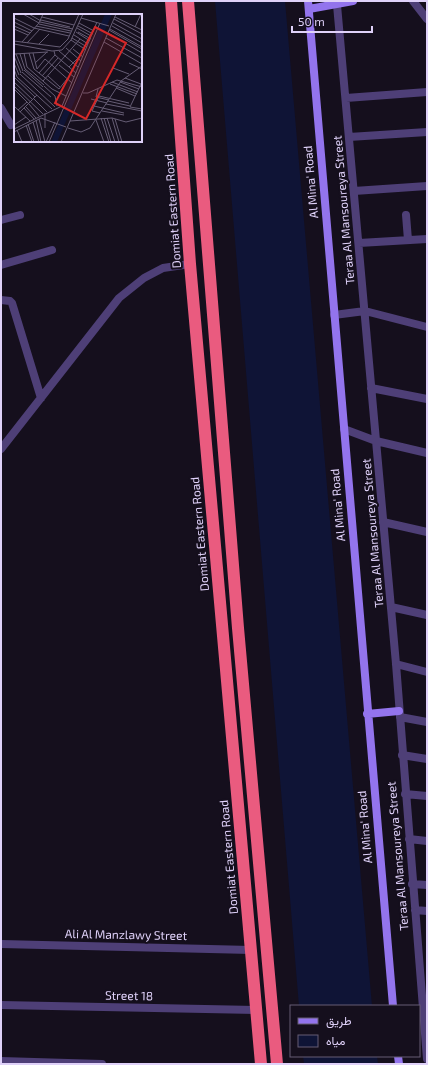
<svg xmlns="http://www.w3.org/2000/svg" width="428" height="1065" font-family="'Exo 2',Vazirmatn,sans-serif">
	<rect width="100%" height="100%" fill="#150f1d"/>
	<path fill="#0f1436" d="M 215,1 L 285,1 L 372,1006 L 299,1006 Z
		M 303,1056 L 377,1056 L 378,1064 L 304,1064 Z"/>
	<g fill="none" stroke-linecap="round" stroke-linejoin="round">
		<path stroke="#4e3f77" stroke-width="8" d="M 413,1 L 427,19
			M 337,5 L 396,664 L 427,1059
			M 346,98 L 427,92
			M 1,108 L 11,125
			M 349,137 L 427,132
			M 354,191 L 427,186
			M 406,215 L 408,240
			M 1,220 L 20,215
			M 359,243 L 427,239
			M 1,265 L 52,250
			M 1,300 L 10,301 L 12,303 L 41,398
			M 334,315 L 365,311 L 427,327
			M 371,388 L 427,399
			M 344,429 L 376,441 L 427,453
			M 1,449 L 119,298 L 144,278 L 163,268 L 190,264
			M 383,522 L 427,532
			M 391,607 L 427,615
			M 396,664 L 427,672
			M 400,717 L 427,722
			M 402,755 L 427,759
			M 405,794 L 427,796
			M 409,839 L 427,841
			M 412,884 L 427,885
			M 415,910 L 427,911
			M 1,944 L 251,950
			M 1,1005 L 256,1010
			M 1,1061 L 102,1064"/>
		<path stroke="#9374ed" stroke-width="8" d="M 308,1 L 393,1006
			M 309,9 L 353,1
			M 367,714 L 399,711
			M 398,1056 L 399,1064"/>
		<path stroke="#ea5b7f" stroke-width="12" d="M 171,1 L 190,264 L 261,1064
			M 188,1 L 238,628 L 277,1064"/>
	</g>
	<g text-anchor="middle" stroke-width="4" stroke-linejoin="round" paint-order="stroke">
		<g font-size="12" fill="#dfd1f9" stroke="#150f1d">
			<text transform="translate(311 182) rotate(-95)" y="4">Al Mina' Road</text>
			<text transform="translate(344 210) rotate(-95)" y="4">Teraa Al Mansoureya Street</text>
			<text transform="translate(173 211) rotate(-94)" y="4">Domiat Eastern Road</text>
			<text transform="translate(338 505) rotate(-95)" y="4">Al Mina' Road</text>
			<text transform="translate(373 533) rotate(-95)" y="4">Teraa Al Mansoureya Street</text>
			<text transform="translate(200 534) rotate(-95)" y="4">Domiat Eastern Road</text>
			<text transform="translate(365 827) rotate(-95)" y="4">Al Mina' Road</text>
			<text transform="translate(398 856) rotate(-95)" y="4">Teraa Al Mansoureya Street</text>
			<text transform="translate(229 857) rotate(-95)" y="4">Domiat Eastern Road</text>
			<text transform="translate(126 935) rotate(1)" y="4">Ali Al Manzlawy Street</text>
			<text transform="translate(129 996) rotate(1)" y="4">Street 18</text>
		</g>
	</g>
	<g transform="translate(14 14)">
		<rect width="128" height="128" fill="#150f1d"/>
		<path d="M 91,0 L 98,0 L 43,128 L 37,128 Z" fill="#0f1436"/>
		<path fill="none" stroke="#665d75" stroke-width="1" d="M 9,0 L 25,9M 15,0 L 27,7M 28,3 L 60,11M 101,3 L 128,16M 0,4 L 20,14 L 55,22M 67,4 L 95,12M 100,5 L 128,20M 27,6 L 56,13M 0,8 L 18,17M 26,8 L 59,15M 65,9 L 80,17M 99,9 L 128,25M 25,10 L 57,17M 0,12 L 16,19M 22,12 L 56,19M 64,12 L 79,20M 98,12 L 128,29M 121,13 L 127,0M 63,14 L 77,22M 0,15 L 14,21M 96,15 L 128,33M 95,16 L 128,35M 62,18 L 76,27M 64,18 L 77,25M 94,19 L 128,39M 60,21 L 74,30M 58,24 L 73,33M 92,24 L 128,44M 57,26 L 72,36M 0,27 L 46,33 L 54,25 L 65,0M 8,28 L 25,9 L 29,0M 90,28 L 128,50M 13,29 L 26,15M 0,30 L 38,37 L 48,36 L 57,26 L 69,0M 25,30 L 35,20M 52,34 L 67,47M 59,35 L 69,43M 40,37 L 41,41 L 62,59M 45,37 L 64,53M 10,39 L 13,53 L 38,75 L 52,82M 15,39 L 20,55 L 45,75M 19,39 L 23,55M 0,40 L 34,38M 2,40 L 9,57M 6,40 L 11,55M 0,42 L 7,59M 31,45 L 58,69M 0,49 L 5,61M 21,49 L 33,38M 115,49 L 128,55M 45,51 L 60,63M 55,53 L 64,44M 99,54 L 115,60M 0,55 L 3,63 L 38,95M 11,55 L 30,71M 23,55 L 31,45M 10,56 L 29,73M 8,58 L 37,83M 25,59 L 41,41M 6,60 L 41,93M 28,62 L 44,44M 34,62 L 46,73M 0,63 L 21,83M 111,64 L 127,70M 29,67 L 66,25M 0,68 L 19,86M 98,68 L 124,78M 106,68 L 125,75M 96,70 L 123,80M 0,72 L 29,100M 30,72 L 41,82 L 43,92M 102,74 L 121,82M 0,75 L 15,90M 45,75 L 53,65M 84,75 L 82,83 L 95,86M 69,79 L 74,79 L 103,66 L 128,73M 20,85 L 33,98M 77,85 L 93,89M 94,87 L 116,92M 15,90 L 25,102M 92,90 L 128,97M 0,92 L 16,107M 48,92 L 83,8M 80,92 L 110,99M 12,93 L 22,104M 10,94 L 20,105M 128,95 L 116,93 L 128,68M 4,96 L 13,88M 88,97 L 110,101M 6,98 L 23,81M 31,99 L 31,114M 86,99 L 78,97 L 85,82 L 115,89M 87,104 L 95,128M 90,104 L 97,128M 93,104 L 101,128M 98,104 L 105,128M 25,105 L 31,128M 101,105 L 108,128M 22,106 L 27,128M 82,106 L 90,128M 56,107 L 98,104 L 112,108 L 128,104M 19,108 L 25,128M 14,110 L 20,128M 0,111 L 12,103M 12,111 L 18,128M 54,114 L 67,118 L 76,114 L 107,67 L 128,52M 0,115 L 48,92M 3,116 L 8,128M 0,118 L 27,104 L 52,113M 32,128 L 41,108M 35,128 L 86,9M 47,128 L 102,0"/>
		<path fill="#d62828" fill-opacity="0.15" stroke="#d62828" stroke-width="2" d="M 81,13 L 112,29 L 72,105 L 41,89 Z"/>
		<rect width="128" height="128" fill="none" stroke="#dfd1f9" stroke-width="2"/>
	</g>
	<rect width="428" height="1065" fill="none" stroke="#dfd1f9" stroke-width="4"/>
	<rect x="290" y="1005" width="130" height="52" fill="#150f1d" stroke="#665d75"/>
	<rect x="298" y="1018" width="20" height="6" fill="#9374ed" stroke="#665d75"/>
	<text x="326" y="1025" font-size="12" fill="#dfd1f9">طريق</text>
	<rect x="298" y="1035" width="20" height="12" fill="#0f1436" stroke="#665d75"/>
	<text x="326" y="1045" font-size="12" fill="#dfd1f9">مياه</text>
	<path d="M292 26v6h80v-6" fill="none" stroke="#dfd1f9" stroke-width="2"/>
	<text x="298" y="26" font-size="12" fill="#dfd1f9" stroke="#150f1d" stroke-width="3" paint-order="stroke">50 m</text>
</svg>
